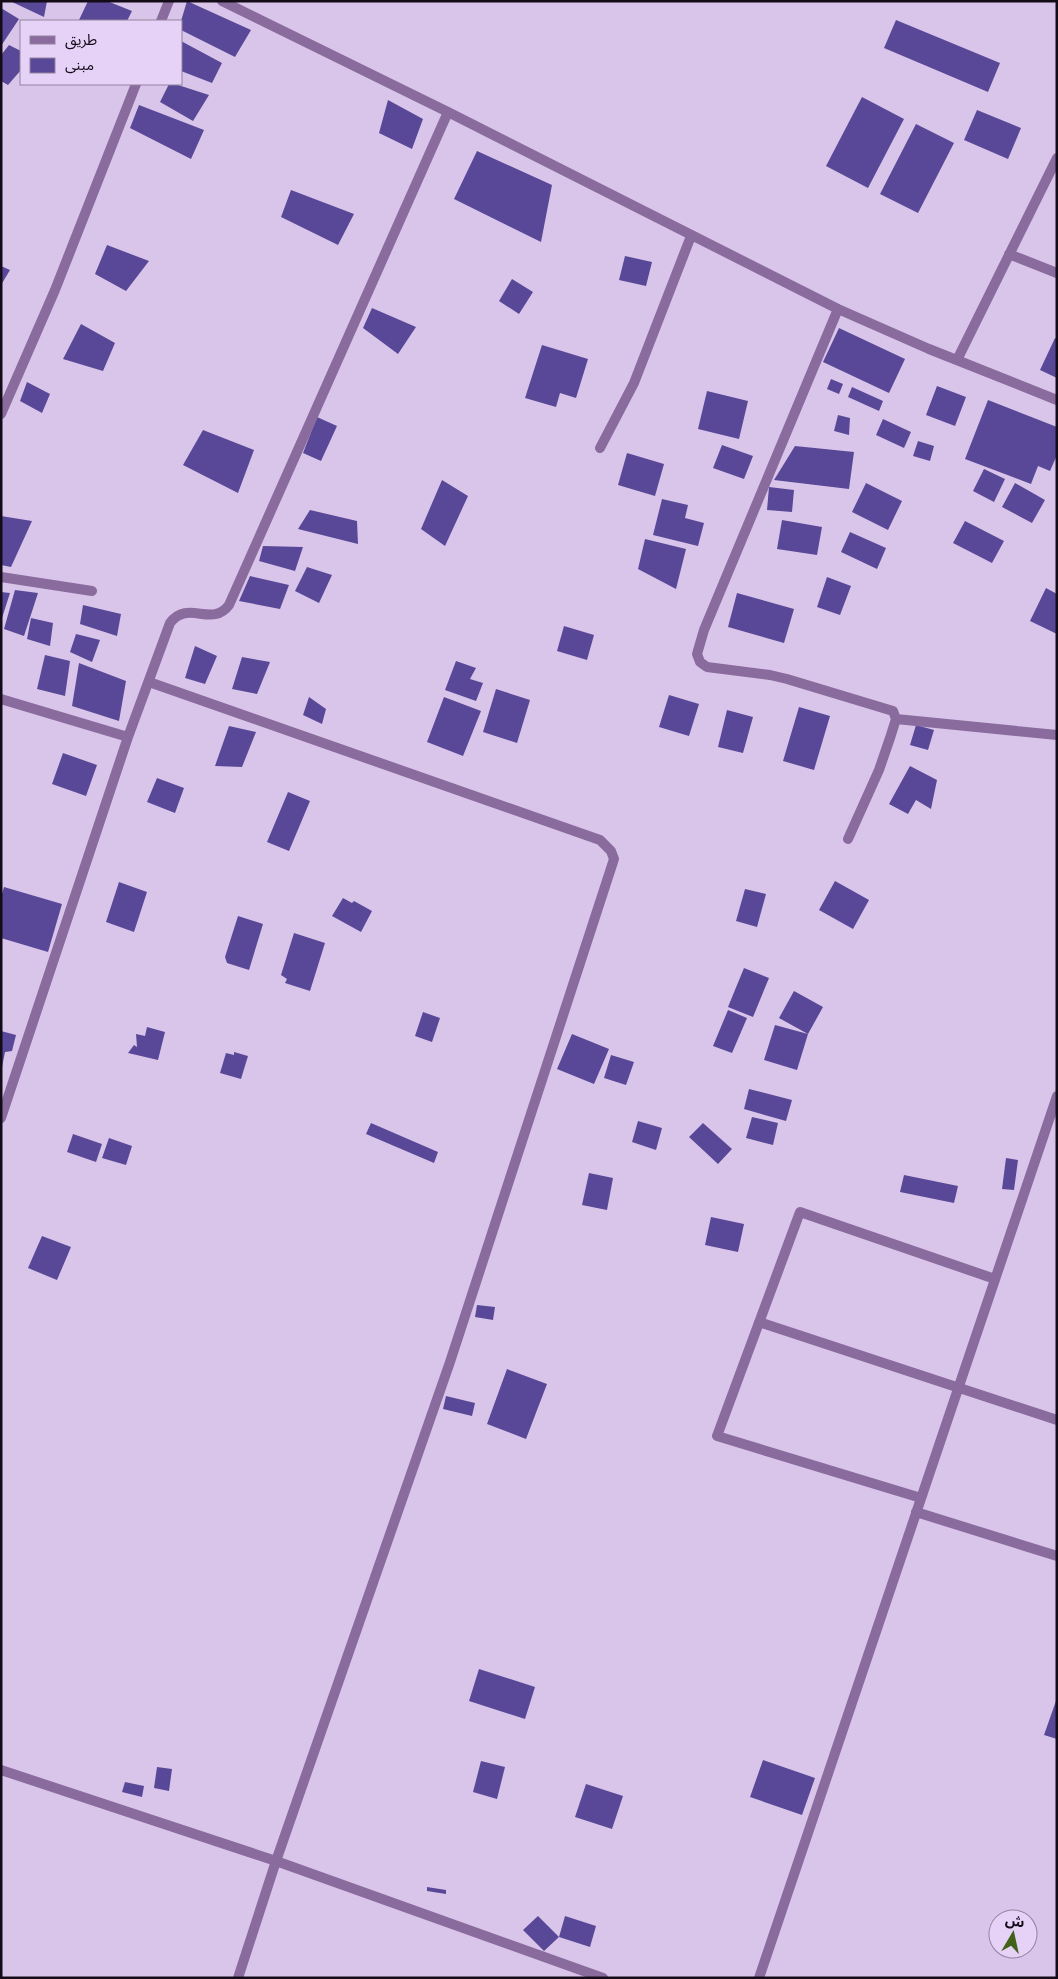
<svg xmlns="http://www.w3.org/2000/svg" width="1058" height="1979" font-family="'PT Serif','Noto Sans Arabic',serif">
	<rect width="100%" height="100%" fill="#dac5ea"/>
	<path fill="#594897" d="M 10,1 L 47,1 L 44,17 Z
		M 88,1 L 107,1 L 132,11 L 127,21 L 82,21 L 79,20 Z
		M 187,1 L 251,30 L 235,57 L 181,30 L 181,21 Z
		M 1,8 L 19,19 L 1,46 Z
		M 896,20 L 1000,63 L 988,92 L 884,48 Z
		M 181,41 L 222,63 L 212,83 L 181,71 Z
		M 9,45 L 21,51 L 21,70 L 8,85 L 1,81 L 1,55 Z
		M 169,84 L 175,84 L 209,95 L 193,121 L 160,102 Z
		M 862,97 L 904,119 L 868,188 L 826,166 Z
		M 388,100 L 423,119 L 412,149 L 379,133 Z
		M 139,105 L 204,130 L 191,159 L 130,128 Z
		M 977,110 L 1021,128 L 1008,159 L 964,140 Z
		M 916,124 L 954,143 L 918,213 L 880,194 Z
		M 477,151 L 552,185 L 541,242 L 454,199 Z
		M 291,190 L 354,214 L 338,245 L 281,217 Z
		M 107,245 L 149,261 L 126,291 L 95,274 Z
		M 625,256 L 652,262 L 646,286 L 619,280 Z
		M 1,266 L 10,270 L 1,285 Z
		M 512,279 L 533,292 L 519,314 L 499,301 Z
		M 372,308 L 416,327 L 398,354 L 363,328 Z
		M 81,324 L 115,343 L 103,371 L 63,359 Z
		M 839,328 L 905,359 L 889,393 L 823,362 Z
		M 1055,338 L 1057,339 L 1057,378 L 1040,370 Z
		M 542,345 L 588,359 L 576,398 L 560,393 L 556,407 L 525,398 Z
		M 831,379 L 843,384 L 839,394 L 827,389 Z
		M 27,382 L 50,394 L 42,413 L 20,401 Z
		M 937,386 L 966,397 L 955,426 L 926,415 Z
		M 852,387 L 883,401 L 879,411 L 848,397 Z
		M 707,391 L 748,401 L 739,439 L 698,429 Z
		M 988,400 L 1057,427 L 1057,455 L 1050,471 L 1038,466 L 1031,484 L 965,459 Z
		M 838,415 L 850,418 L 849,435 L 834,431 Z
		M 317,417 L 337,426 L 321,461 L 303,453 Z
		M 883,419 L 911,432 L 904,448 L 876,435 Z
		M 203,430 L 254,450 L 238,493 L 183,465 Z
		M 918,441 L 934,446 L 930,461 L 913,456 Z
		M 722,445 L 753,456 L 744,479 L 713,468 Z
		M 795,446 L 854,452 L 849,489 L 774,480 Z
		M 627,453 L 664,464 L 655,496 L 618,485 Z
		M 984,469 L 1005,479 L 994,502 L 973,491 Z
		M 442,480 L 468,496 L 445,546 L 421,529 Z
		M 866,483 L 902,501 L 888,530 L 852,512 Z
		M 1015,483 L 1045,500 L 1032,523 L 1002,507 Z
		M 769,487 L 794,490 L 792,512 L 767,510 Z
		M 662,499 L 688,505 L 685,518 L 704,523 L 698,546 L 653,535 Z
		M 310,510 L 357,521 L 358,544 L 298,529 Z
		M 1,516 L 32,521 L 11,567 L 1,565 Z
		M 782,520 L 822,527 L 817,555 L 777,549 Z
		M 965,521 L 1004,541 L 992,563 L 953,543 Z
		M 850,532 L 886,548 L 877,569 L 841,552 Z
		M 645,539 L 686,549 L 676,589 L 638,569 Z
		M 263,546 L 303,547 L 295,571 L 259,561 Z
		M 307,567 L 332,575 L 319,603 L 295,591 Z
		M 250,576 L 289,585 L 280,609 L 239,601 Z
		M 827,577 L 851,586 L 840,615 L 817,607 Z
		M 1046,588 L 1057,594 L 1057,634 L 1030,621 Z
		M 15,590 L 38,593 L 24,636 L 4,629 Z
		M 1,592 L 10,593 L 2,618 L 1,618 Z
		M 737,593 L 794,609 L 784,643 L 728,627 Z
		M 83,605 L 121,614 L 117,636 L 80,624 Z
		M 31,618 L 53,623 L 50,646 L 27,639 Z
		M 564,626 L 594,635 L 587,660 L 557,651 Z
		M 76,634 L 100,640 L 92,662 L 70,652 Z
		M 195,646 L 217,656 L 205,684 L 185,678 Z
		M 45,655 L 70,661 L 65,696 L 37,689 Z
		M 242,657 L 270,662 L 257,694 L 232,689 Z
		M 456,661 L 476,668 L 470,679 L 483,683 L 476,701 L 445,690 Z
		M 79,663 L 126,681 L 119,721 L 72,706 Z
		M 496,689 L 530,700 L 517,743 L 483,732 Z
		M 669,695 L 699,704 L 689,736 L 659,727 Z
		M 309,697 L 326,709 L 322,724 L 303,715 Z
		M 444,697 L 481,711 L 463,756 L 427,742 Z
		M 799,707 L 830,716 L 814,770 L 783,761 Z
		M 727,710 L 753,717 L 743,753 L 718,747 Z
		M 916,725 L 934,730 L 928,750 L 910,745 Z
		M 229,726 L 256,732 L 242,767 L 215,766 Z
		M 63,753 L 97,765 L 86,796 L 52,784 Z
		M 910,766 L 937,780 L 931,809 L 916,800 L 908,814 L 889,804 Z
		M 157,778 L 184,788 L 175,813 L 147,802 Z
		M 288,792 L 310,801 L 289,851 L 267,842 Z
		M 835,881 L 869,900 L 853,929 L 819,910 Z
		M 119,882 L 147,892 L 134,932 L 106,922 Z
		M 4,887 L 62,904 L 48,952 L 1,938 L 1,897 Z
		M 745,889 L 766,894 L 757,927 L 736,921 Z
		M 343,898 L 352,903 L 354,901 L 372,911 L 361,932 L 332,916 Z
		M 238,916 L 263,924 L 249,970 L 227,963 L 225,957 Z
		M 294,933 L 325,943 L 310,991 L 285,983 L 287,979 L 281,975 Z
		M 744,968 L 769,978 L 753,1017 L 728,1007 Z
		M 794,991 L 823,1007 L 808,1034 L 797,1070 L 764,1060 L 775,1025 L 808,1034 L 779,1018 Z
		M 728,1010 L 747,1018 L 732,1053 L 713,1046 Z
		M 423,1012 L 440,1018 L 432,1042 L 415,1036 Z
		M 147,1027 L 165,1032 L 158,1060 L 128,1053 L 134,1045 L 137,1047 L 136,1034 L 145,1036 Z
		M 1,1031 L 16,1035 L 12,1051 L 5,1052 L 2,1067 Z
		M 572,1034 L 609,1049 L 594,1084 L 557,1069 Z
		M 234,1052 L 248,1056 L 241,1079 L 220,1073 L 226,1053 L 234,1055 Z
		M 611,1055 L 634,1062 L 626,1085 L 604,1078 Z
		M 749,1089 L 792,1100 L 786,1121 L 744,1109 Z
		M 752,1117 L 778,1123 L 773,1145 L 746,1138 Z
		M 638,1121 L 662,1128 L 656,1150 L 632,1142 Z
		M 371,1123 L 438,1152 L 434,1163 L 366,1134 Z
		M 703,1123 L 732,1149 L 718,1164 L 689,1137 Z
		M 73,1134 L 102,1144 L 96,1162 L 67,1152 Z
		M 109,1138 L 132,1146 L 126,1165 L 102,1158 Z
		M 1006,1158 L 1018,1160 L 1014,1190 L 1002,1189 Z
		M 589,1173 L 613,1178 L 607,1210 L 582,1205 Z
		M 904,1175 L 958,1186 L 954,1203 L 900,1192 Z
		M 711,1217 L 744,1224 L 738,1252 L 705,1245 Z
		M 42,1236 L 71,1247 L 57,1280 L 28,1268 Z
		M 477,1305 L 495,1307 L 493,1320 L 475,1317 Z
		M 507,1369 L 547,1384 L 526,1439 L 487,1424 Z
		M 446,1396 L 475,1403 L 472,1416 L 443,1409 Z
		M 479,1669 L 535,1687 L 525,1719 L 469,1701 Z
		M 1057,1698 L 1057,1739 L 1044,1735 Z
		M 763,1760 L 815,1778 L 802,1815 L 750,1797 Z
		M 481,1761 L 505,1767 L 497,1799 L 473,1792 Z
		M 157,1767 L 172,1769 L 169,1791 L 154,1788 Z
		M 125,1782 L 144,1786 L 142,1797 L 122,1792 Z
		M 586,1784 L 623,1796 L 612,1829 L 575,1817 Z
		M 427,1887 L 446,1890 L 446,1894 L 427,1891 Z
		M 538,1916 L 559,1937 L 544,1951 L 523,1930 Z
		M 565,1916 L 596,1926 L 590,1947 L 559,1937 Z"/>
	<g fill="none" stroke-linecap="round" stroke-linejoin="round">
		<path stroke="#896b9e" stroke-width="10" d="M 222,1 L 448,112 L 838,309 L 929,349 L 1057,400
			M 161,21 L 169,1
			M 1009,254 L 1057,273
			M 838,309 L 704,630 L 697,654 L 700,662 L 707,667 L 770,675 L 787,679 L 893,711 L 896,719 L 890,738 L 879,770 L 848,839
			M 957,360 L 1057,158
			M 1,414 L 55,290 L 136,84
			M 600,448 L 634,383 L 691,236
			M 1,577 L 92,591
			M 149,682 L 600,840 L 611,851 L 614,859 L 450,1362 L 276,1861 L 238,1978
			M 1,699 L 128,737
			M 896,719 L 1057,735
			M 1,1118 L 128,737 L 170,623 C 188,599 212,628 229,605 L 448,112
			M 759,1322 L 1057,1420
			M 921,1498 L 717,1436 L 800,1212 L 995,1279
			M 916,1512 L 1057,1556
			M 1,1770 L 276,1861 L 603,1978
			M 759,1978 L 1057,1096"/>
	</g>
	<rect width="1058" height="1979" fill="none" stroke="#130c18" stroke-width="5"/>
	<rect x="20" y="20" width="162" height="65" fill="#e7d2f7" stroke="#92839e"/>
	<rect x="30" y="36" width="25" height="8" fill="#896b9e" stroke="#92839e"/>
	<text x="65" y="45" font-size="15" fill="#130c18">طريق</text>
	<rect x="30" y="58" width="25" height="15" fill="#594897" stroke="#92839e"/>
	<text x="65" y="70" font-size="15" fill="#130c18">مبنى</text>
	<g transform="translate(1013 1934) rotate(9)"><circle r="24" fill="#e7d2f7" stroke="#92839e"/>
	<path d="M0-4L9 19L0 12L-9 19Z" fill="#416219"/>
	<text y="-8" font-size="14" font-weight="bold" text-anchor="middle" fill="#130c18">ش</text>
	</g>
</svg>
